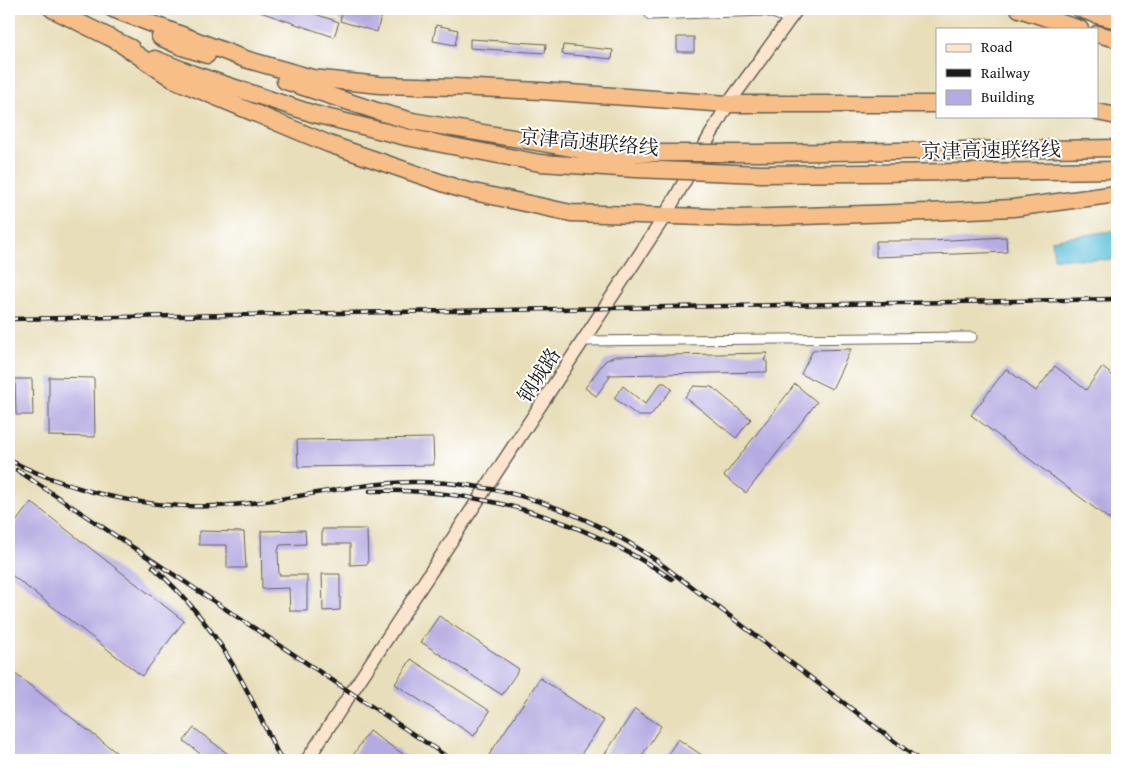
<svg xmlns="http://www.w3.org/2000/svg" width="1126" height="769" font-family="'Gentium Book Plus','Noto Serif SC',serif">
	<rect width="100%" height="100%" fill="#fff"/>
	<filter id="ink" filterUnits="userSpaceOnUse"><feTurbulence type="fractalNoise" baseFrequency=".02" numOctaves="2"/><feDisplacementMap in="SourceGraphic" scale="10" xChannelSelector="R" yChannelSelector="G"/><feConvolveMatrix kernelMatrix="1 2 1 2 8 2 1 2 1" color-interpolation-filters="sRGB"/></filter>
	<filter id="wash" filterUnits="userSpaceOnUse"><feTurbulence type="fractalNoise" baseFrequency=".0096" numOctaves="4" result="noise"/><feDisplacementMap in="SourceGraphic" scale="20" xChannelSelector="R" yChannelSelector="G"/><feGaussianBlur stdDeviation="1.12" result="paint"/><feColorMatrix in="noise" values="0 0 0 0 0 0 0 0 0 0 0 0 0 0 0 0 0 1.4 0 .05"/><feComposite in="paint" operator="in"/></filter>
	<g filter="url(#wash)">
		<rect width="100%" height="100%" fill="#e8deba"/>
		<path fill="#5cc0da" stroke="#3c6e7b" d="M 1117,230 L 1117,260 L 1054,258 L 1052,240 Z"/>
		<g id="blocks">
			<path fill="#b5abe2" d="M 254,9 L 300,9 L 339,22 L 334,37 L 254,10 Z
				M 343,9 L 355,9 L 381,16 L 377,32 L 340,21 Z
				M 436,25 L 458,30 L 455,45 L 433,41 Z
				M 677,37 L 694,37 L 694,52 L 677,52 Z
				M 470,39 L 546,44 L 545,53 L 470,48 Z
				M 563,45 L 613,50 L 612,59 L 562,54 Z
				M 1006,237 L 1007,252 L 876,257 L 876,241 L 931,241 Z
				M 851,349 L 832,389 L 801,374 L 813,350 Z
				M 768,353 L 764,360 L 767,362 L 767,372 L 608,375 L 610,377 L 596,396 L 585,388 L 605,361 L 615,356 Z
				M 1055,366 L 1086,390 L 1102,367 L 1117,379 L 1117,525 L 971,415 L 1006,369 L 1036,391 Z
				M 49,377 L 94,378 L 95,437 L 49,436 Z
				M 15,379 L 32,379 L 33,415 L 16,415 Z
				M 661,383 L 665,383 L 672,389 L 650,416 L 638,416 L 614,398 L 623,386 L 645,404 Z
				M 795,384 L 817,402 L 746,493 L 724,476 Z
				M 694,386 L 712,387 L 751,419 L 736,438 L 685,397 Z
				M 433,438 L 434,465 L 298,467 L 297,440 Z
				M 31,502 L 184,621 L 142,676 L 9,573 L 9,531 Z
				M 322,529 L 367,529 L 368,564 L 350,565 L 350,544 L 322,544 Z
				M 305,530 L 306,544 L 280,545 L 278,551 L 279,575 L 307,575 L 307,611 L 290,611 L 289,588 L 262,589 L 261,531 Z
				M 199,531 L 244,532 L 246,568 L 227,568 L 227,545 L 199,545 Z
				M 322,574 L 340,574 L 340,610 L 323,611 Z
				M 439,616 L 519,669 L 502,695 L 421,642 Z
				M 411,659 L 490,711 L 474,736 L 395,684 Z
				M 9,669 L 126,760 L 17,760 L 9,754 Z
				M 540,678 L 604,721 L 577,760 L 497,760 L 489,755 Z
				M 635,709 L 661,726 L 639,760 L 601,760 Z
				M 194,728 L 236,760 L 208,760 L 184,741 Z
				M 369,731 L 412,760 L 350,760 Z
				M 678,739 L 709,760 L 664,760 Z"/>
		</g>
	</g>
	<g filter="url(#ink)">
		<use href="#blocks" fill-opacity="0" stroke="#636053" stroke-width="1"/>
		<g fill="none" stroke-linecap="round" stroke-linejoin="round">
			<g stroke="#636053" stroke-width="11">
				<path id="street" d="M 650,15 L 766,11 L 790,19
					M 584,341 L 972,337"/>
			</g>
			<g stroke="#636053" stroke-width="15">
				<path id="secondary" d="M 307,760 L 665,216 L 728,104 L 797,9"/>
			</g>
			<g stroke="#636053" stroke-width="19">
				<path id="highway" d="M 52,9 L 131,48
					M 113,9 L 245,59 L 312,78 L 380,85 L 454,87 L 541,91 L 728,104 L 937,104
					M 1019,9 L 1080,29
					M 1080,9 L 1097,15 L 1117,20
					M 1097,34 L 1117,39
					M 160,37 L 182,47 L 207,55
					M 121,44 L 173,79 L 329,144 L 460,189 L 571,213 L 738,218 L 928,212 L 1013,208 L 1117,194
					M 155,59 L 193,74 L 314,114 L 406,137
					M 285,81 L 383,113 L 412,121
					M 1097,112 L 1117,116
					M 967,150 L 1117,148
					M 967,172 L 1117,170"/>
			</g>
			<use href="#street" stroke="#fff" stroke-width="9"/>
			<use href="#secondary" stroke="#fce5cf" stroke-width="12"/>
			<use href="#highway" stroke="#f7be87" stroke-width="16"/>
			<g stroke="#1c1c1c" stroke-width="4.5">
				<path id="rail" d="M 9,319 L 1117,299
					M 9,460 C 81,496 163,513 243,504 C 300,498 355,483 412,482 C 500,480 584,511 656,560 L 919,760
					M 17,470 L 452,760
					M 370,491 C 478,487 583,519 672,579
					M 153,567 C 189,599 219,638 242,681 C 256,707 268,734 281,760"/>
			</g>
			<use href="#rail" stroke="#fff" stroke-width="2.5" stroke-dasharray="8" stroke-linecap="butt"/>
			<g stroke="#636053" stroke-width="19" stroke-linecap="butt">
				<path id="highway-bridge" d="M 412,121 L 602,153 L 759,153 L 967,150
					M 406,137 L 540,163 L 635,169 L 761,174 L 967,172"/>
			</g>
			<use href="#highway-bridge" stroke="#f7be87" stroke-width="16"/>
		</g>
	</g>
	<g text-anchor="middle" stroke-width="4" stroke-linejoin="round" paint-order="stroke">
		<g font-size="20" fill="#1c1c1c" stroke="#fff">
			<text transform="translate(589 142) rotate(5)" y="7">京津高速联络线</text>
			<text transform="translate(991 150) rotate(-1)" y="7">京津高速联络线</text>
			<text transform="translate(539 375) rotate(-57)" y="7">钢城路</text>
		</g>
	</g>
	<rect width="1126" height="769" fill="none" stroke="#fff" stroke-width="30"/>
	<rect x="936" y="28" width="162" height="90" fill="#ffffff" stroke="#a4a4a4"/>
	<rect x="946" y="44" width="25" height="8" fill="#fce5cf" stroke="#a4a4a4"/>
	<text x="981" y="52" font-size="15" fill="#1c1c1c">Road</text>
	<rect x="946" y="69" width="25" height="8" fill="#1c1c1c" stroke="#a4a4a4"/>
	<text x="981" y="78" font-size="15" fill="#1c1c1c">Railway</text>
	<rect x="946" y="90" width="25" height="15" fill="#b5abe2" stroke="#a4a4a4"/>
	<text x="981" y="102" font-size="15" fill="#1c1c1c">Building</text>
</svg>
